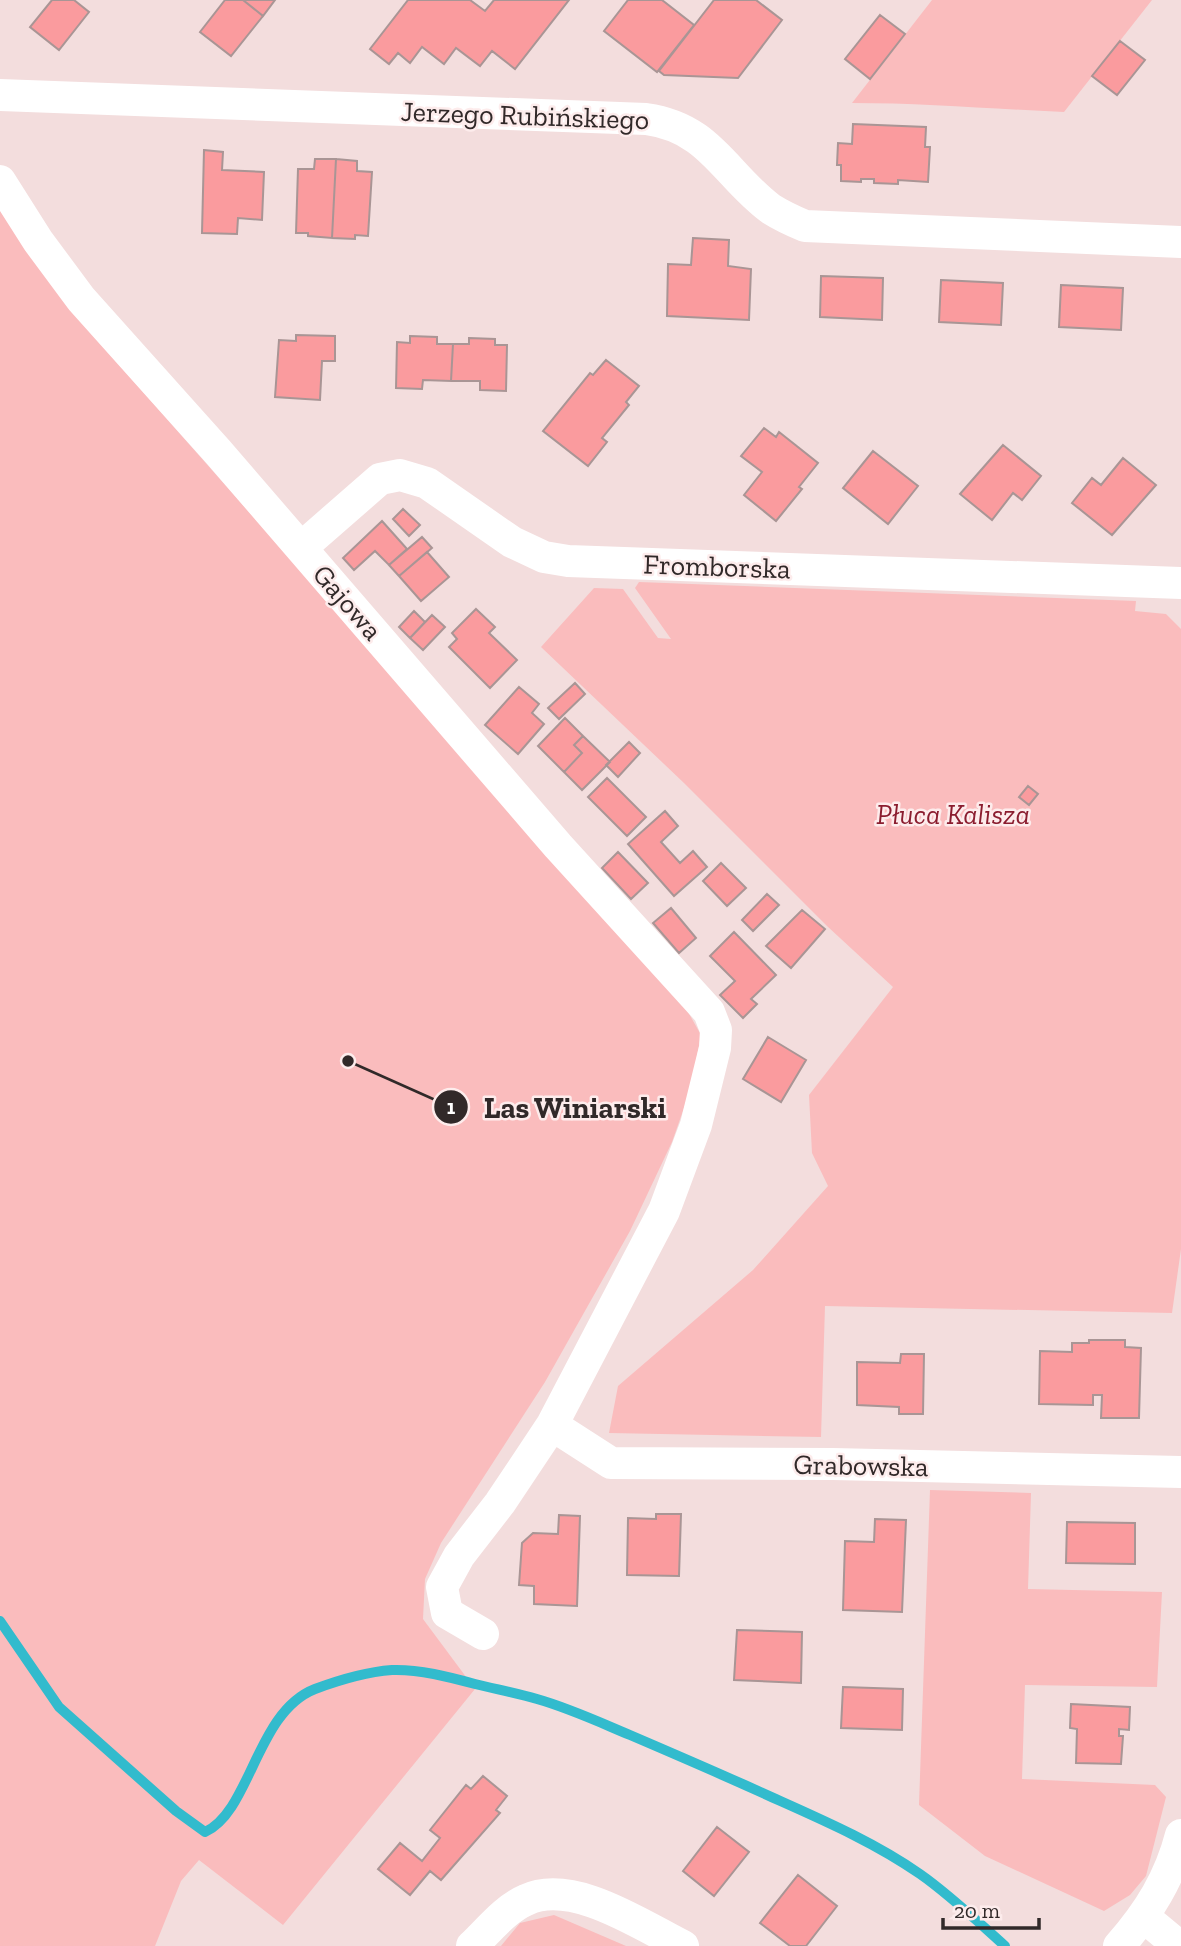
<svg xmlns="http://www.w3.org/2000/svg" width="1181" height="1946" font-family="'Zilla Slab',serif">
	<rect width="100%" height="100%" fill="#f3dddd"/>
	<path fill="#fabcbd" d="M 932,0 L 1152,0 L 1064,112 C 993,109 923,103 852,103 Z
		M 0,210 L 67,306 L 683,1003 L 701,1035 L 691,1088 L 672,1142 L 630,1231 L 545,1382 L 441,1543 L 425,1579 L 423,1619 L 475,1689 L 283,1925 L 199,1860 L 181,1881 L 155,1946 L 0,1946 Z
		M 639,582 L 1136,601 L 1135,611 L 1166,614 L 1181,629 L 1181,1249 L 1172,1313 L 825,1306 L 821,1437 L 609,1433 L 618,1386 L 753,1270 L 828,1186 L 812,1153 L 809,1095 L 893,987 L 827,926 L 684,783 L 541,647 L 594,588 L 623,589 L 658,638 L 671,639 L 635,588 Z
		M 930,1490 L 1031,1493 L 1028,1589 L 1162,1592 L 1157,1687 L 1025,1685 L 1022,1779 L 1155,1785 L 1166,1797 L 1146,1876 L 1130,1895 L 1104,1911 L 985,1856 L 919,1805 Z
		M 554,1915 L 626,1946 L 501,1946 L 520,1923 Z"/>
	<g fill="none" stroke-linecap="round" stroke-linejoin="round">
		<path stroke="#32bbcd" stroke-width="10" d="M 0,1621 L 59,1707 L 176,1811 L 205,1832 C 251,1811 256,1712 315,1689 C 339,1680 366,1672 392,1670 C 419,1669 449,1677 475,1684 C 495,1689 516,1693 537,1699 C 569,1708 599,1722 630,1735 C 672,1753 714,1771 756,1790 C 811,1815 870,1839 920,1874 C 950,1895 977,1921 1005,1946"/>
	</g>
	<path fill="#fa9b9e" stroke="#a99595" stroke-width="2" d="M 52,0 L 74,0 L 89,12 L 59,50 L 30,27 Z
		M 225,0 L 243,0 L 263,16 L 231,56 L 200,32 Z
		M 243,0 L 275,0 L 263,16 Z
		M 408,0 L 470,0 L 485,11 L 494,0 L 569,0 L 515,69 L 492,51 L 480,66 L 456,48 L 444,64 L 422,47 L 410,63 L 398,53 L 389,64 L 370,49 Z
		M 628,0 L 662,0 L 694,25 L 657,72 L 604,31 Z
		M 714,0 L 756,0 L 782,20 L 738,78 L 664,75 L 659,71 Z
		M 880,15 L 905,34 L 870,79 L 845,59 Z
		M 1120,41 L 1145,60 L 1117,95 L 1092,76 Z
		M 853,124 L 926,127 L 925,147 L 930,147 L 928,182 L 898,180 L 898,184 L 874,183 L 874,179 L 861,179 L 861,182 L 841,181 L 841,165 L 837,165 L 838,143 L 852,144 Z
		M 204,150 L 223,152 L 222,170 L 264,172 L 262,220 L 238,218 L 237,234 L 202,233 Z
		M 315,159 L 336,159 L 332,238 L 308,236 L 308,233 L 296,233 L 298,169 L 314,169 Z
		M 336,159 L 357,161 L 357,171 L 372,172 L 368,236 L 355,235 L 355,239 L 332,238 Z
		M 693,238 L 729,240 L 728,266 L 751,269 L 749,320 L 667,316 L 668,264 L 691,265 Z
		M 821,276 L 883,278 L 882,320 L 820,317 Z
		M 941,280 L 1003,283 L 1001,325 L 939,322 Z
		M 1061,285 L 1123,288 L 1121,330 L 1059,327 Z
		M 296,335 L 335,336 L 335,361 L 322,361 L 320,400 L 275,397 L 279,340 L 296,341 Z
		M 410,336 L 437,337 L 437,344 L 453,344 L 451,381 L 423,380 L 422,389 L 396,388 L 397,342 L 410,343 Z
		M 469,338 L 495,339 L 495,345 L 507,345 L 506,391 L 480,390 L 480,381 L 451,381 L 453,344 L 469,344 Z
		M 606,360 L 639,386 L 626,402 L 629,405 L 602,438 L 607,442 L 588,466 L 543,431 L 590,373 L 593,375 Z
		M 764,428 L 776,437 L 779,432 L 818,463 L 799,487 L 802,489 L 776,521 L 744,495 L 762,472 L 741,456 Z
		M 1003,445 L 1041,476 L 1022,500 L 1013,493 L 992,520 L 960,494 Z
		M 873,451 L 918,486 L 888,524 L 843,488 Z
		M 1123,458 L 1156,485 L 1112,535 L 1072,503 L 1092,478 L 1101,485 Z
		M 403,509 L 420,525 L 409,536 L 393,519 Z
		M 382,521 L 407,549 L 389,565 L 375,551 L 354,570 L 343,558 Z
		M 422,537 L 432,548 L 399,576 L 389,565 Z
		M 427,552 L 449,577 L 421,601 L 399,576 Z
		M 476,609 L 495,627 L 489,633 L 517,660 L 490,688 L 449,647 L 457,639 L 452,633 Z
		M 414,611 L 425,622 L 410,638 L 399,627 Z
		M 432,615 L 445,627 L 423,650 L 410,638 Z
		M 575,683 L 585,694 L 559,719 L 548,708 Z
		M 519,687 L 539,704 L 532,713 L 544,724 L 518,754 L 485,725 Z
		M 565,718 L 583,736 L 574,745 L 582,753 L 564,772 L 538,746 Z
		M 583,736 L 610,762 L 582,790 L 564,772 L 582,753 L 574,745 Z
		M 629,742 L 640,753 L 618,777 L 606,765 Z
		M 607,778 L 646,817 L 627,836 L 588,797 Z
		M 1028,786 L 1038,794 L 1029,805 L 1019,797 Z
		M 665,811 L 678,826 L 661,842 L 680,863 L 693,851 L 707,867 L 674,896 L 628,844 Z
		M 618,852 L 648,883 L 631,899 L 602,868 Z
		M 721,863 L 746,888 L 727,906 L 703,881 Z
		M 767,894 L 779,905 L 753,931 L 742,920 Z
		M 671,908 L 696,938 L 679,953 L 653,923 Z
		M 802,910 L 825,929 L 791,968 L 766,946 Z
		M 734,932 L 776,975 L 751,999 L 757,1004 L 743,1018 L 720,995 L 735,981 L 710,956 Z
		M 768,1037 L 806,1060 L 781,1102 L 743,1079 Z
		M 1089,1340 L 1125,1340 L 1125,1347 L 1141,1348 L 1139,1418 L 1101,1418 L 1102,1395 L 1093,1395 L 1093,1405 L 1039,1404 L 1040,1351 L 1072,1352 L 1072,1343 L 1089,1343 Z
		M 901,1354 L 924,1354 L 923,1414 L 899,1414 L 899,1407 L 857,1405 L 857,1362 L 900,1363 Z
		M 656,1514 L 681,1514 L 679,1576 L 627,1575 L 628,1518 L 656,1519 Z
		M 559,1515 L 580,1516 L 577,1606 L 534,1604 L 534,1586 L 519,1585 L 522,1543 L 533,1533 L 558,1534 Z
		M 875,1519 L 906,1520 L 902,1612 L 843,1610 L 845,1541 L 874,1542 Z
		M 1067,1522 L 1135,1523 L 1135,1564 L 1066,1563 Z
		M 737,1630 L 802,1632 L 801,1683 L 734,1680 Z
		M 843,1687 L 903,1689 L 902,1730 L 841,1728 Z
		M 1071,1704 L 1130,1707 L 1129,1730 L 1119,1729 L 1119,1736 L 1123,1736 L 1121,1764 L 1076,1763 L 1077,1729 L 1070,1728 Z
		M 483,1776 L 507,1796 L 496,1810 L 500,1813 L 441,1880 L 430,1871 L 410,1895 L 378,1869 L 400,1843 L 422,1861 L 440,1838 L 430,1830 L 466,1785 L 471,1789 Z
		M 717,1827 L 749,1852 L 714,1896 L 683,1871 Z
		M 798,1875 L 837,1906 L 806,1946 L 790,1946 L 760,1923 Z"/>
	<g fill="none" stroke-linecap="round" stroke-linejoin="round">
		<path stroke="#fff" stroke-width="32" d="M 0,95 L 646,119 C 711,128 724,174 771,209 C 782,216 793,221 805,226 L 1181,242
			M 0,181 L 38,241 L 81,299 L 218,452 L 558,846 L 709,1012 L 716,1030 L 715,1048 L 696,1125 L 664,1211 L 552,1425 L 500,1503 L 459,1556 L 442,1587 L 447,1613 L 483,1634
			M 301,548 L 380,479 L 400,475 L 427,483 L 512,542 L 544,557 L 568,561 L 1181,583
			M 552,1425 L 611,1463 L 833,1464 L 1181,1472
			M 1144,1917 L 1179,1946
			M 472,1946 C 488,1931 505,1909 526,1900 C 572,1878 641,1925 683,1946
			M 1119,1946 C 1149,1912 1170,1878 1181,1835"/>
	</g>
	<g text-anchor="middle" stroke-width="5" stroke-linejoin="round" paint-order="stroke">
		<g font-size="28" fill="#312929" stroke="#fdecec">
			<text transform="translate(525 115) rotate(2)" y="10">Jerzego Rubińskiego</text>
			<text transform="translate(717 566) rotate(2)" y="10">Fromborska</text>
			<text transform="translate(348 602) rotate(49)" y="10">Gajowa</text>
			<text transform="translate(861 1465) rotate(1)" y="10">Grabowska</text>
		</g>
		<g font-size="28" font-style="italic" fill="#8b1d2f" stroke="#fdecec">
			<text x="953" y="824">Płuca Kalisza</text>
		</g>
	</g>
	<path fill="none" stroke="#312929" stroke-width="2.5" d="M348 1061L451 1107"/>
	<g fill="#312929" stroke="#fdecec" stroke-width="2.5">
		<circle cx="348" cy="1061" r="7"/>
		<circle cx="451" cy="1107" r="18"/>
	</g>
	<g font-size="21" text-anchor="middle" font-weight="bold" fill="#fff">
		<text x="451" y="1114">1</text>
	</g>
	<g font-size="30" text-anchor="middle" font-weight="bold" fill="#312929" stroke="#fdecec" stroke-width="5" stroke-linejoin="round" paint-order="stroke">
		<text x="575" y="1118">Las Winiarski</text>
	</g>
	<path d="M943 1918v10h96v-10" fill="none" stroke="#312929" stroke-width="3.5"/>
	<text x="954" y="1918" font-size="21" fill="#312929" stroke="#fdecec" stroke-width="5" paint-order="stroke">20 m</text>
</svg>
